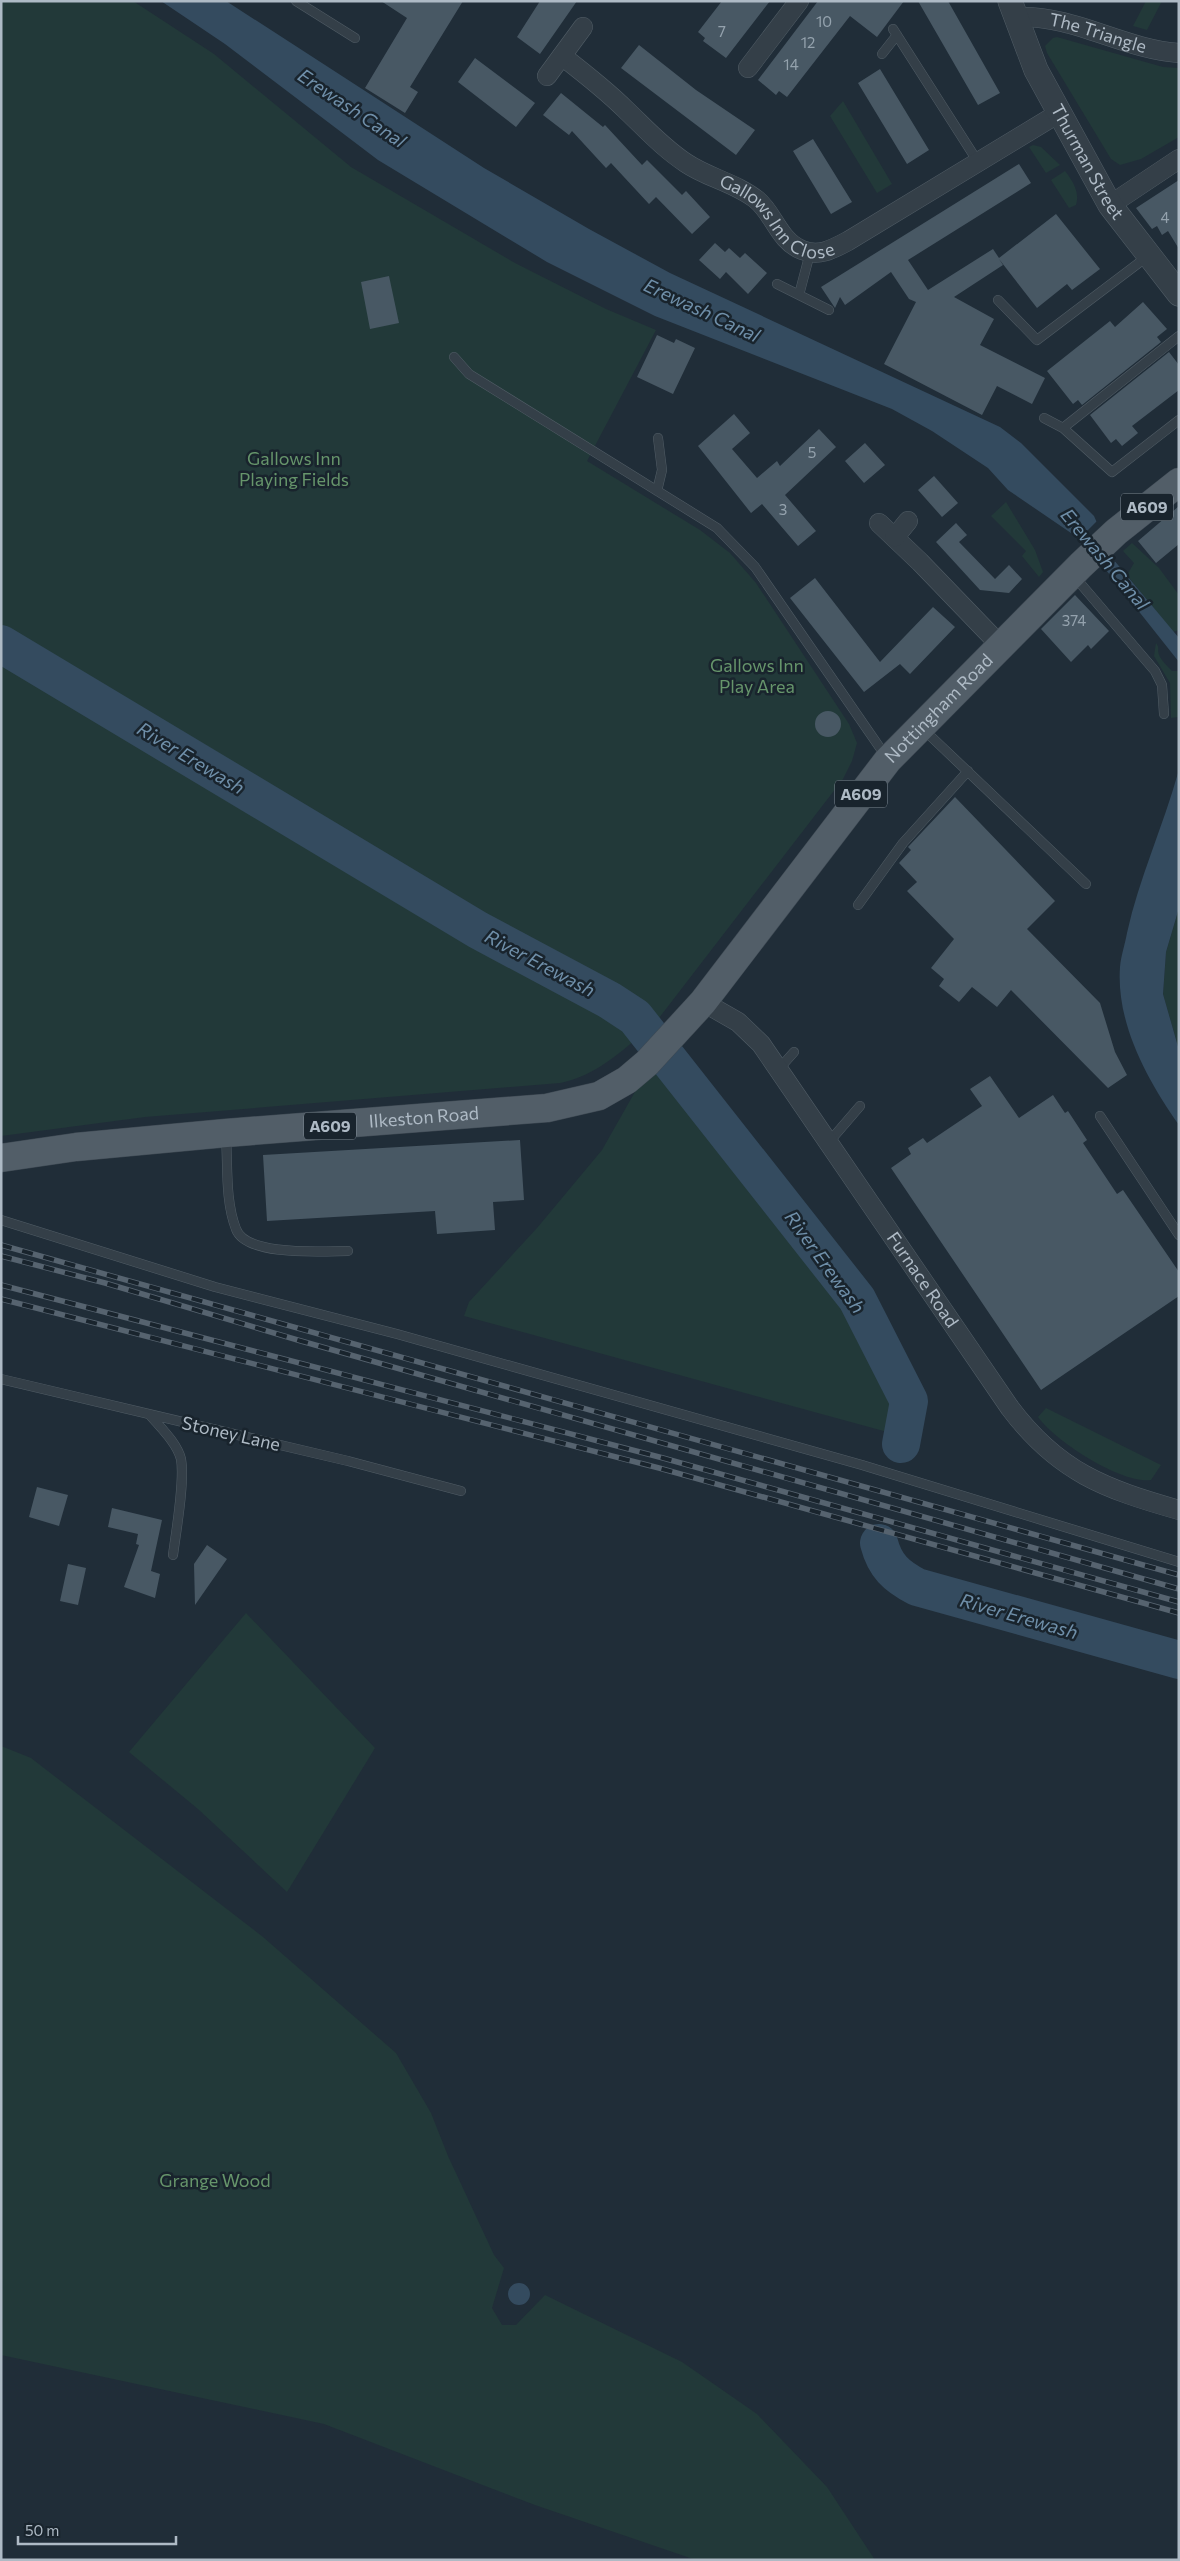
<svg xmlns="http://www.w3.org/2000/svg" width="1180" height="2561" font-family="Commissioner,sans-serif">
	<rect width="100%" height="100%" fill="#202d38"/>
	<path fill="#223939" d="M 1,1 L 133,1 L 214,54 L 351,167 L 515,263 L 606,309 L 656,330 L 587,461 L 700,530 L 730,553 L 756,583 L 849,724 L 857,743 L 852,761 L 843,779 L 659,1018 L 625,989 L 493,922 L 1,632 Z
		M 1146,1 L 1162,1 L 1147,30 L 1133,26 Z
		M 1057,37 L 1163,67 L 1179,68 L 1179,137 L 1141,159 L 1120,165 L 1111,159 L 1047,53 L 1045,46 L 1053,38 Z
		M 843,101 L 892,184 L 877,193 L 830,116 Z
		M 1033,145 L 1041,147 L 1060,165 L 1046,173 L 1029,147 Z
		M 1065,171 C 1073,181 1080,193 1076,205 L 1069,208 L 1051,180 Z
		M 1006,502 L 1035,550 L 1043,572 L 1039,577 L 1022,556 L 1026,551 L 991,516 Z
		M 1132,543 L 1159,568 L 1179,595 L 1179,630 L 1173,632 L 1127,575 L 1134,563 L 1123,551 Z
		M 1156,643 C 1160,648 1157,649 1159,655 C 1161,660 1168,667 1172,671 L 1179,671 L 1178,717 L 1171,718 L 1170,683 L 1154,656 Z
		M 1,656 C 158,752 315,846 473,940 C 518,966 605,1001 634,1041 C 611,1060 590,1077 560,1083 L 145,1117 L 1,1136 Z
		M 1179,908 L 1179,1050 L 1163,994 L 1166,952 Z
		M 654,1071 L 782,1222 L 897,1388 L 898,1406 L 891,1433 L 464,1316 L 469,1302 L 537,1228 L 602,1150 L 636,1090 Z
		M 1046,1408 L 1161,1465 L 1151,1480 C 1121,1484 1055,1441 1038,1417 Z
		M 246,1613 L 375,1748 L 287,1892 L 198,1809 L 129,1752 Z
		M 1,1746 L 31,1758 L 263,1937 L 396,2053 L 431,2113 L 448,2156 L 494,2255 L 504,2268 L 492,2308 L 502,2325 L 516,2325 L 545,2295 L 682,2362 L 757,2414 L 827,2487 L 875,2560 L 696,2560 L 535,2505 L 324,2424 L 1,2355 Z"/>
	<path fill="#344b5f" d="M 161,1 L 226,1 L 484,168 L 589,229 L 670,273 L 1000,427 L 1021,443 L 1094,516 L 1113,559 L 1179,638 L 1179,662 L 1087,546 L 1071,533 L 1008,490 L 988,468 L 932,431 L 892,409 L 655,316 L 547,262 L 378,160 L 225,44 Z
		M 1179,755 L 1179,908 L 1166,952 L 1163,994 L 1179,1050 L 1179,1125 C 1147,1080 1116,1023 1120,967 C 1121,956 1125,944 1127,933 C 1139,878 1163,827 1178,773 Z
		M508 2294a11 11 0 1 1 22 0a11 11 0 1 1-22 0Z"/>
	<path fill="#202d38" d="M 1098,520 L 1117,560 L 1104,573 L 1077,541 Z"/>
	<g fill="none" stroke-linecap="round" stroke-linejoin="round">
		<path stroke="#344b5f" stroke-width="38" d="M 1,644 L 478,930 L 609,1000 L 635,1017 L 857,1299 L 909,1401 L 901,1444
			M 879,1543 C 885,1566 896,1576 917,1587 L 1179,1660"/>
	</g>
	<path fill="#485864" d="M 381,1 L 463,1 L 410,87 L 418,92 L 405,113 L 365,88 L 407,18 Z
		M 540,1 L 577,1 L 540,54 L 517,37 Z
		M 722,1 L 770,1 L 726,58 L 703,41 L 705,38 L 698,32 Z
		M 818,1 L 904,1 L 877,37 L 850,16 L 787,97 L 779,91 L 776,95 L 758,80 Z
		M 918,1 L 948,1 L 1000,93 L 978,105 Z
		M 639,45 L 696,90 L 755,130 L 736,155 L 621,68 Z
		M 475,58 L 535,103 L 516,127 L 458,82 Z
		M 880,69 L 929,150 L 907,164 L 858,83 Z
		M 561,93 L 603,127 L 605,125 L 642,165 L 647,160 L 682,195 L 686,191 L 710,217 L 692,234 L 656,197 L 649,204 L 611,163 L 606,168 L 572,131 L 569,135 L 543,115 Z
		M 813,139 L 852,202 L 831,214 L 793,151 Z
		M 1019,164 L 1031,183 L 908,260 L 928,290 L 993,249 L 999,258 L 1056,214 L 1100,269 L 1072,290 L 1067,284 L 1037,308 L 999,259 L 1003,265 L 954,297 L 994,319 L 980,345 L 1045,378 L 1032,404 L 997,386 L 982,415 L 884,364 L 916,302 L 909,299 L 891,272 L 845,305 L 840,297 L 835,308 L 821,287 Z
		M 1179,180 L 1179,249 L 1168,231 L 1162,235 L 1157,226 L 1152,229 L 1136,208 Z
		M 715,243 L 725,252 L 729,248 L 740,258 L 745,253 L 767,273 L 748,294 L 726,272 L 720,279 L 699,260 Z
		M 389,276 L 399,323 L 370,329 L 361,282 Z
		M 1143,302 L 1167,329 L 1157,337 L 1161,342 L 1082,405 L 1078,400 L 1073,404 L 1047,371 L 1110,321 L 1115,327 Z
		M 657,335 L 674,343 L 676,339 L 695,348 L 673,394 L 637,377 Z
		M 1169,352 L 1179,365 L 1179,390 L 1132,426 L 1138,433 L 1122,446 L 1116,439 L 1111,443 L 1090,415 Z
		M 734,414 L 750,433 L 732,449 L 757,478 L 777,461 L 780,466 L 819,429 L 836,447 L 785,495 L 816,531 L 798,546 L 762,504 L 751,513 L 698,446 Z
		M 865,443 L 885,465 L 864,483 L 845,461 Z
		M 934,476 L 958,503 L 942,517 L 918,490 Z
		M 1179,506 L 1179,544 L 1156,563 L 1138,541 Z
		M 956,523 L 967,535 L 959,542 L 995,579 L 1009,565 L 1022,579 L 1009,593 L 980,590 L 936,542 Z
		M 815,578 L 880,662 L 933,607 L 955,627 L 910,674 L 900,664 L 864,692 L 790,598 Z
		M 1075,595 L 1109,631 L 1091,649 L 1088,645 L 1071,662 L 1041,629 Z
		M815 724a13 13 0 1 1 26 0a13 13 0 1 1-26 0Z
		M 955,797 L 1055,901 L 1027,929 L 1100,1003 L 1115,1052 L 1127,1075 L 1108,1088 L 1011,990 L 997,1007 L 972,987 L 959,1002 L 939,986 L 944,979 L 931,968 L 954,939 L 907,891 L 917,882 L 899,863 L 911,850 L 908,847 Z
		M 990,1076 L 1019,1118 L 1053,1095 L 1065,1113 L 1068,1111 L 1087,1140 L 1083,1143 L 1117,1194 L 1123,1190 L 1179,1272 L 1179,1296 L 1041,1390 L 891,1168 L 911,1154 L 908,1148 L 923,1138 L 927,1143 L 982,1106 L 970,1089 Z
		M 520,1140 L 524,1200 L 493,1202 L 495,1230 L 437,1234 L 435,1211 L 267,1221 L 263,1155 Z
		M 37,1487 L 68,1495 L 59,1526 L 29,1517 Z
		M 112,1508 L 162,1520 L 151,1571 L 160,1574 L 155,1598 L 124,1587 L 139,1545 L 136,1544 L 138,1534 L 108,1527 Z
		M 207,1545 L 227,1559 L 195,1605 L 194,1564 Z
		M 68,1564 L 86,1568 L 78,1605 L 60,1601 Z"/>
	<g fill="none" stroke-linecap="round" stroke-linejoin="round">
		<g stroke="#515d66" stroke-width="10">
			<path id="service" d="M 296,1 L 355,38
				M 893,29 L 978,162
				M 882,54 L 897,35
				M 777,284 L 829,310
				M 799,295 L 810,253
				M 998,300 L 1037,340 L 1148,256
				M 454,357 L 469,374 L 717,528 L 755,567 L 887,758
				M 1044,418 L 1063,428 L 1112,472 L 1179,420
				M 1063,428 L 1179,336
				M 657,491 L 662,470 L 658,438
				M 1074,576 L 1155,671 L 1162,685 L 1164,714
				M 922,728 L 1086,884
				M 858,905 L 903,843 L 968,771
				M 778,1070 L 794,1052
				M 1100,1116 L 1179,1235
				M 226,1137 C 228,1165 225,1201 236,1229 C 246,1257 324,1251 348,1251
				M 829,1142 L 860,1106
				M 1,1220 L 215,1287 L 397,1334 L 862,1465 L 1179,1562
				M 1,1379 L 348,1461 L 461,1491
				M 150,1415 C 160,1427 177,1443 181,1459 C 185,1481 176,1532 173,1555"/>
		</g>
		<g stroke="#515d66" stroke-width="20">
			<g id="minor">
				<path id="s1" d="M 1018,17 C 1074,15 1123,49 1179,53"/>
				<path id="s2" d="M 562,56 C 584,73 606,90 626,110 C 645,128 663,148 686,163 C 708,178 736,183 757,200 C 774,214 779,241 802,250 C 819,257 833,249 848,241 L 1059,113"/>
				<path d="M 748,68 L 799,1"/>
				<path d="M 547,76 L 583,27"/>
				<path d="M 1110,205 L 1179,159"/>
				<path d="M 879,523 L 920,562 L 1000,645"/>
				<path d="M 895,537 L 908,521"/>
				<path id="s3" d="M 703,1002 L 738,1022 L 761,1044 L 1010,1408 C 1058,1472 1105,1489 1179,1510"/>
			</g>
		</g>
		<g stroke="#515d66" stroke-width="25">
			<g id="tertiary">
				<path id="s4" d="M 1010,1 L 1036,70 L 1110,205 L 1179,294"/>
			</g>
		</g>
		<g stroke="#3d4852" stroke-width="29">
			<g id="primary">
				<path id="s5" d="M 1,1158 L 76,1147 L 226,1133 L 547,1108 L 599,1096 L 627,1080 L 647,1063 L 703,1002 L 888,760 L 1081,565 L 1116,532 L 1179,482"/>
			</g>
		</g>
		<use href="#service" stroke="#343f48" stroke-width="9"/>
		<use href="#minor" stroke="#343f48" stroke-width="19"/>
		<use href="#tertiary" stroke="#343f48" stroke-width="24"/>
		<use href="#primary" stroke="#525e68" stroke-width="28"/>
		<g stroke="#56636f" stroke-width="5.5">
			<path id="rail" d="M 1,1245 L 1179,1575
				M 1,1256 L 105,1283 L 301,1341 L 1179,1589
				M 1,1285 L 663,1458 L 1179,1602
				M 1,1299 L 659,1468 L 1179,1613"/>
		</g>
		<use href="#rail" stroke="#19242d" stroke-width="4" stroke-dasharray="11" stroke-linecap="butt"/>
	</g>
	<g text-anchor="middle" stroke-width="5" stroke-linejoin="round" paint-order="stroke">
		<g font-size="15" fill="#94a2ad">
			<text x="824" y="27">10</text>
			<text x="722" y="37">7</text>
			<text x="808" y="48">12</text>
			<text x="791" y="70">14</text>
			<text x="1165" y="223">4</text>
			<text x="812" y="458">5</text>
			<text x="783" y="515">3</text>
			<text x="1074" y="626">374</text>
		</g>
		<g fill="#19242d" stroke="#818d97" stroke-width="1">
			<rect x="1121" y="493.5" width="52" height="27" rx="4"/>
			<rect x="835" y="780.5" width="52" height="27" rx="4"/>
			<rect x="304" y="1112.5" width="52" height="27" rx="4"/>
		</g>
		<g font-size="16" font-weight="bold" fill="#aebac5">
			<text x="1147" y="513">A609</text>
			<text x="861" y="800">A609</text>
			<text x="330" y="1132">A609</text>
		</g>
		<g font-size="18" fill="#aebac5" stroke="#19242d">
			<text dy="6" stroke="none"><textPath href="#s1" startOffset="82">The Triangle</textPath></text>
			<text dy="6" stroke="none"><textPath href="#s4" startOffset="179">Thurman Street</textPath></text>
			<text dy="6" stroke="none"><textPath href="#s2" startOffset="274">Gallows Inn Close</textPath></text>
			<text dy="6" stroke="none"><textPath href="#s5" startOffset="1120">Nottingham Road</textPath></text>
			<text dy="6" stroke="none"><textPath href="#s5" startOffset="425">Ilkeston Road</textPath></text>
			<text dy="6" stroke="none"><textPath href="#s3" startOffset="358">Furnace Road</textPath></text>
			<text transform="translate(231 1434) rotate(13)" y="6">Stoney Lane</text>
		</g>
		<g font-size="18" fill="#66956b" stroke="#19242d">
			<text x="294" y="465">Gallows Inn<tspan x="294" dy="21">Playing Fields</tspan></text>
			<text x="757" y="672">Gallows Inn<tspan x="757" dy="21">Play Area</tspan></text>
			<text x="215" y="2187">Grange Wood</text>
		</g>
		<g font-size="19" font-style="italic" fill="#6f8fa9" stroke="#19242d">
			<text transform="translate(352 108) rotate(34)" y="7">Erewash Canal</text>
			<text transform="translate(702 310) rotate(25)" y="7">Erewash Canal</text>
			<text transform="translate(1105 559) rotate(50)" y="7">Erewash Canal</text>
			<text transform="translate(191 758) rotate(31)" y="7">River Erewash</text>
			<text transform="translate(540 963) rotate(28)" y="7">River Erewash</text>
			<text transform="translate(825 1262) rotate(54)" y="7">River Erewash</text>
			<text transform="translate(1019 1616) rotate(16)" y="7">River Erewash</text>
		</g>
	</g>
	<rect width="1180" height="2561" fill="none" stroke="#aebac5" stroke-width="5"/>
	<path d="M18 2536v8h158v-8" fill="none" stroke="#aebac5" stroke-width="2.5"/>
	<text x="25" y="2536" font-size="15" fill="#aebac5" stroke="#19242d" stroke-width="4" paint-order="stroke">50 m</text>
</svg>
